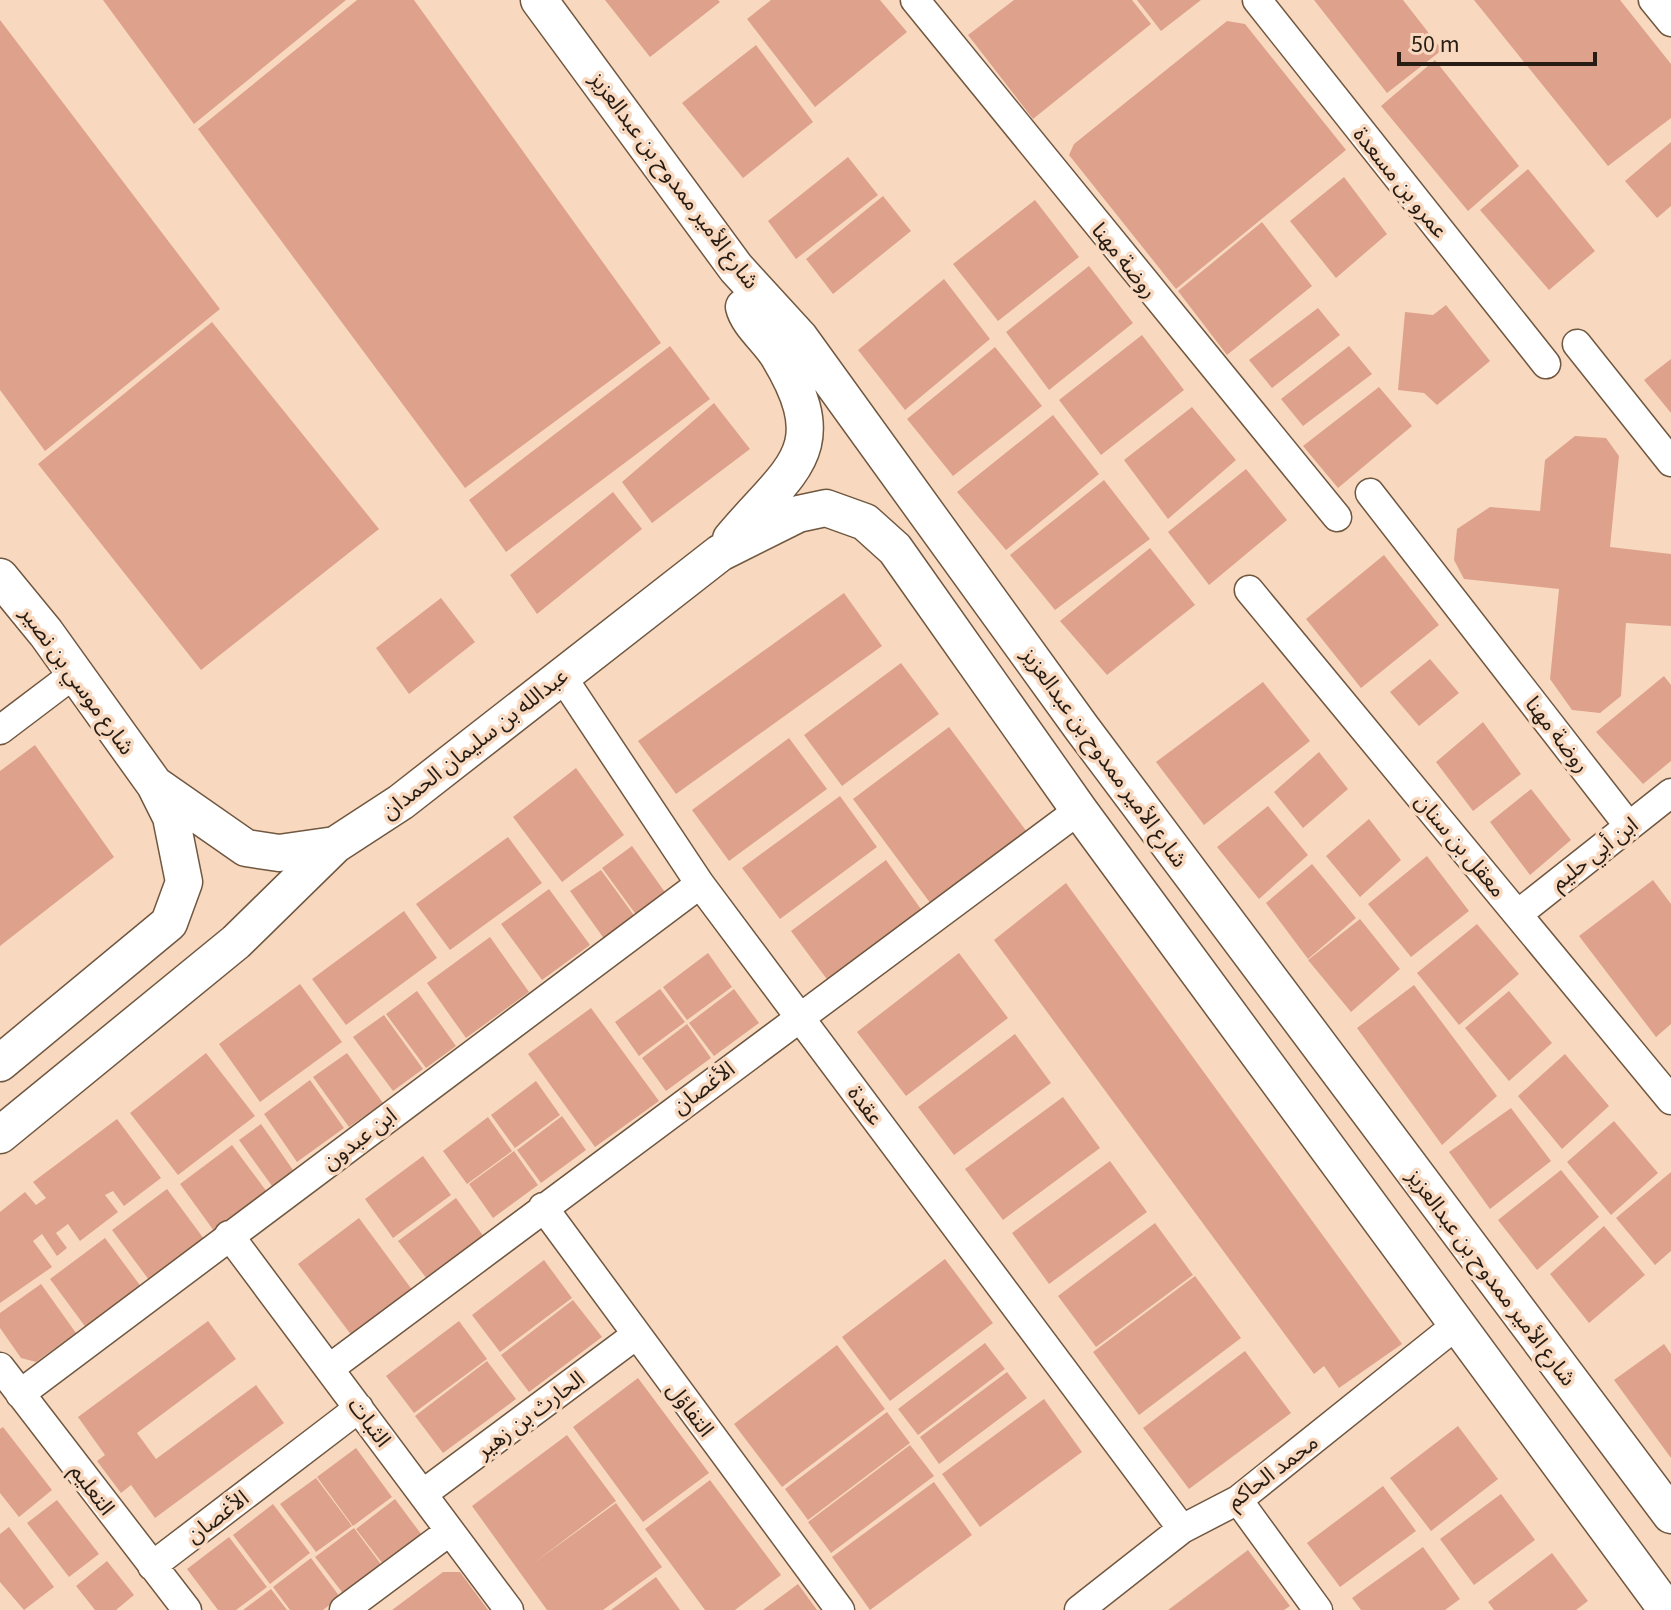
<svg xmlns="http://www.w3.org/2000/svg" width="1671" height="1610" font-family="'Source Sans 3','Noto Sans Arabic',sans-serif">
	<rect width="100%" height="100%" fill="#f8d9c0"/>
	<path fill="#dea18b" d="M 103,0 L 346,0 L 194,124 Z
		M 357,0 L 414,0 L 661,343 L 465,488 L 198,129 Z
		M 605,0 L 718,0 L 720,2 L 650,57 Z
		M 771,0 L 880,0 L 907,32 L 815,107 L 747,19 Z
		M 1014,0 L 1132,0 L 1151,24 L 1033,119 L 968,35 Z
		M 1137,0 L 1201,0 L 1161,31 Z
		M 1314,0 L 1403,0 L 1442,50 L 1387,93 Z
		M 1474,0 L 1620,0 L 1671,64 L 1671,118 L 1608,166 Z
		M 0,20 L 220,309 L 45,451 L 0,390 Z
		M 1227,21 L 1245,24 L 1346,150 L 1176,289 L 1069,155 L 1074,144 Z
		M 756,45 L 813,122 L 743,178 L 682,103 Z
		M 1435,60 L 1519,166 L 1468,211 L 1381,106 Z
		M 1671,142 L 1671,206 L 1657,218 L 1625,181 Z
		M 848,157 L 878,195 L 796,259 L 768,221 Z
		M 1528,169 L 1595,251 L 1549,290 L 1480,210 Z
		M 1344,177 L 1387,234 L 1336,278 L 1290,221 Z
		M 883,196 L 911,231 L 833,294 L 806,259 Z
		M 1035,200 L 1079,257 L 998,321 L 953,264 Z
		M 1262,222 L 1312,286 L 1227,355 L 1178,291 Z
		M 1089,266 L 1133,323 L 1049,390 L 1006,332 Z
		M 944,279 L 990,339 L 905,410 L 858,350 Z
		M 1446,305 L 1490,361 L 1437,405 L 1424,393 L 1398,390 L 1405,312 L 1433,315 Z
		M 1318,308 L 1340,335 L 1272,388 L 1249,360 Z
		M 212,322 L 379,529 L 201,670 L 38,464 Z
		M 1142,335 L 1184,390 L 1101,455 L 1059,400 Z
		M 670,346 L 710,399 L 506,552 L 469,500 Z
		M 1349,346 L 1372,374 L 1303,426 L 1281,399 Z
		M 995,347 L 1042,406 L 953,476 L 907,419 Z
		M 1671,359 L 1671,413 L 1644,380 Z
		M 1379,387 L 1412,426 L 1338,488 L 1303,446 Z
		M 714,403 L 750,449 L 652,523 L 622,482 Z
		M 1192,407 L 1236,460 L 1168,519 L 1124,460 Z
		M 1053,415 L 1099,474 L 1006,550 L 957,492 Z
		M 1575,436 L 1606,438 L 1619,456 L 1610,547 L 1671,554 L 1671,626 L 1626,623 L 1621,696 L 1600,713 L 1572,710 L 1550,679 L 1559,589 L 1464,579 L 1454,560 L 1457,529 L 1490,507 L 1540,511 L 1545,460 Z
		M 1246,469 L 1287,520 L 1209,585 L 1168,532 Z
		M 1104,480 L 1150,539 L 1055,610 L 1010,555 Z
		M 613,492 L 642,529 L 537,614 L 510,575 Z
		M 1150,548 L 1195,605 L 1107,675 L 1060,621 Z
		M 1384,555 L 1439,625 L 1361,688 L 1306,619 Z
		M 844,593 L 882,646 L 676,794 L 638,741 Z
		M 441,598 L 475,642 L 409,694 L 376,648 Z
		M 1430,659 L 1459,693 L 1419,726 L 1390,692 Z
		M 901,663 L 939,714 L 842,786 L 804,735 Z
		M 1664,676 L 1671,685 L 1671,761 L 1643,784 L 1596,732 Z
		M 1263,682 L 1310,741 L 1204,825 L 1156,762 Z
		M 1483,722 L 1521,774 L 1473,811 L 1436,762 Z
		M 949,727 L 1027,832 L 931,904 L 853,799 Z
		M 789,738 L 827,789 L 729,861 L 692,810 Z
		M 35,745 L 114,857 L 0,946 L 0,771 Z
		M 1319,752 L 1348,789 L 1303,828 L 1274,792 Z
		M 576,768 L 624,835 L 562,882 L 513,817 Z
		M 1531,789 L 1571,840 L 1530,875 L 1490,822 Z
		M 840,796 L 877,847 L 780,919 L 742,868 Z
		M 1268,806 L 1308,855 L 1259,899 L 1217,847 Z
		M 1369,819 L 1401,860 L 1360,897 L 1326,856 Z
		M 508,837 L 542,883 L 450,950 L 416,904 Z
		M 632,846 L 667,895 L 637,916 L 602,868 Z
		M 1427,856 L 1469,911 L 1411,957 L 1368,904 Z
		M 886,860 L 923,912 L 829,982 L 791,931 Z
		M 1312,864 L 1356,918 L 1308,959 L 1266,903 Z
		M 601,870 L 636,918 L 605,940 L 570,891 Z
		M 1653,880 L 1671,904 L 1671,1024 L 1656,1037 L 1579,936 Z
		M 1066,883 L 1402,1344 L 1339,1388 L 1324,1366 L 1314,1374 L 994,940 Z
		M 549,889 L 590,945 L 542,980 L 501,924 Z
		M 404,911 L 437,958 L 346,1025 L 312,979 Z
		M 1360,919 L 1400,969 L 1351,1012 L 1308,960 Z
		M 1477,924 L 1519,974 L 1459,1025 L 1417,973 Z
		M 490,937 L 529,992 L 466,1038 L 427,983 Z
		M 708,953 L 732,987 L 687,1020 L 663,987 Z
		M 959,953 L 1008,1018 L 906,1096 L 857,1032 Z
		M 300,984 L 342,1042 L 260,1102 L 219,1044 Z
		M 1414,985 L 1497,1096 L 1442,1145 L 1357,1028 Z
		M 660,989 L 685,1022 L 639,1056 L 615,1022 Z
		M 734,989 L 759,1023 L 714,1056 L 689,1023 Z
		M 417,991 L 456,1046 L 426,1068 L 386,1014 Z
		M 1509,991 L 1552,1043 L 1509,1081 L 1465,1028 Z
		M 591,1008 L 659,1101 L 595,1147 L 528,1054 Z
		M 384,1015 L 423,1069 L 393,1091 L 353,1037 Z
		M 687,1024 L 711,1058 L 666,1091 L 642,1058 Z
		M 1015,1034 L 1051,1083 L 954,1155 L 918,1107 Z
		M 206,1053 L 255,1116 L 178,1175 L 130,1113 Z
		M 347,1053 L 383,1103 L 349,1127 L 313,1077 Z
		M 1565,1054 L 1609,1106 L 1562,1149 L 1518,1096 Z
		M 310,1080 L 344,1128 L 297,1162 L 264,1114 Z
		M 536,1081 L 560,1115 L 515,1148 L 491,1115 Z
		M 1063,1097 L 1100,1148 L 1003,1220 L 965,1169 Z
		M 1511,1108 L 1551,1161 L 1490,1209 L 1449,1152 Z
		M 562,1116 L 586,1150 L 541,1183 L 517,1150 Z
		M 488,1117 L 512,1151 L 467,1184 L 443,1151 Z
		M 117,1119 L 161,1178 L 124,1206 L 113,1191 L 105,1195 L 118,1212 L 80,1241 L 68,1224 L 56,1233 L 67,1248 L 57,1256 L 42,1234 L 33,1241 L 52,1267 L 0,1303 L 0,1212 L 25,1192 L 36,1205 L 46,1198 L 33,1182 Z
		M 1614,1121 L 1658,1173 L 1611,1215 L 1567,1162 Z
		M 261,1124 L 293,1170 L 272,1186 L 239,1140 Z
		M 232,1145 L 267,1192 L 214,1231 L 180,1184 Z
		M 514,1151 L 538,1185 L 493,1218 L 469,1184 Z
		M 423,1156 L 451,1195 L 393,1238 L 365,1199 Z
		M 1110,1161 L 1147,1212 L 1049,1284 L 1012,1233 Z
		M 1561,1170 L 1599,1217 L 1537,1270 L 1498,1220 Z
		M 1671,1172 L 1671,1251 L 1655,1265 L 1616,1218 Z
		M 167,1189 L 204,1239 L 149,1280 L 112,1230 Z
		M 456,1198 L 484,1237 L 427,1279 L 398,1241 Z
		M 359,1218 L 413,1291 L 352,1336 L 298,1264 Z
		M 1155,1223 L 1193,1275 L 1096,1347 L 1058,1296 Z
		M 1604,1226 L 1645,1275 L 1589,1323 L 1550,1274 Z
		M 105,1238 L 142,1288 L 87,1329 L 50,1279 Z
		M 945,1259 L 993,1323 L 890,1401 L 842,1337 Z
		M 544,1260 L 572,1298 L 500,1352 L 472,1315 Z
		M 1195,1276 L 1241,1338 L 1139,1415 L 1093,1352 Z
		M 41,1284 L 76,1333 L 36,1362 L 21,1358 L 0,1328 L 0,1313 Z
		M 573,1300 L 602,1337 L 529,1392 L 501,1355 Z
		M 208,1321 L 236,1359 L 137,1433 L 156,1459 L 256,1385 L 284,1423 L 155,1518 L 131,1485 L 121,1493 L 97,1461 L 105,1455 L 78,1417 Z
		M 459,1321 L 487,1359 L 414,1413 L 386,1376 Z
		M 985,1343 L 1005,1369 L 918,1435 L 898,1409 Z
		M 1664,1344 L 1671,1354 L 1671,1458 L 1614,1380 Z
		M 837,1345 L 885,1409 L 782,1487 L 734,1424 Z
		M 1245,1351 L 1291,1413 L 1189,1489 L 1143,1428 Z
		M 487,1361 L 516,1399 L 443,1453 L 415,1416 Z
		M 1007,1372 L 1027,1398 L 939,1464 L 920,1437 Z
		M 638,1378 L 709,1473 L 643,1522 L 573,1427 Z
		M 1044,1399 L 1082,1452 L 980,1527 L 942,1474 Z
		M 887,1412 L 910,1443 L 808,1520 L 785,1489 Z
		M 1458,1426 L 1498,1479 L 1431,1531 L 1390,1478 Z
		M 3,1427 L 52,1490 L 19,1517 L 0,1493 L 0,1429 Z
		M 567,1435 L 616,1501 L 531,1565 L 616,1503 L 662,1567 L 603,1610 L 547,1610 L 472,1506 Z
		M 910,1445 L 934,1476 L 831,1553 L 808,1522 Z
		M 356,1448 L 392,1497 L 353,1526 L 317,1477 Z
		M 316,1478 L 352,1526 L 316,1552 L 280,1504 Z
		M 710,1480 L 781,1575 L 735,1610 L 705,1610 L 645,1529 Z
		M 934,1482 L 972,1535 L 870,1610 L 832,1557 Z
		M 1383,1486 L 1416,1531 L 1340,1587 L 1307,1543 Z
		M 1501,1494 L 1535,1540 L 1474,1585 L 1440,1539 Z
		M 395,1499 L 424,1538 L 386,1568 L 356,1529 Z
		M 57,1500 L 99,1554 L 69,1577 L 27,1523 Z
		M 273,1504 L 310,1553 L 270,1584 L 233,1535 Z
		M 9,1527 L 54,1587 L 24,1610 L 0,1582 L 0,1534 Z
		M 354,1528 L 383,1567 L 345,1596 L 315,1557 Z
		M 229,1537 L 267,1587 L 236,1610 L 218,1610 L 187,1569 Z
		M 1423,1547 L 1460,1599 L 1445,1610 L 1361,1610 L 1352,1598 Z
		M 1248,1550 L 1290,1606 L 1284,1610 L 1168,1610 Z
		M 1552,1553 L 1588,1601 L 1576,1610 L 1494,1610 L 1488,1602 Z
		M 311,1558 L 340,1597 L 323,1610 L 290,1610 L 273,1587 Z
		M 107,1561 L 134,1595 L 116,1610 L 95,1610 L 76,1586 Z
		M 443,1572 L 460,1572 L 488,1610 L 392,1610 Z
		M 656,1577 L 680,1610 L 611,1610 Z
		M 798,1584 L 817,1610 L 763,1610 Z
		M 271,1589 L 287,1610 L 243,1610 Z"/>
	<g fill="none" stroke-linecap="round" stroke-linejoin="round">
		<g stroke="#705740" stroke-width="31">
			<path id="minor" d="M 915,0 L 1337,517
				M 1257,0 L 1546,364
				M 1653,0 L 1671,22
				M 1577,344 L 1671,462
				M 1370,493 L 1628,825
				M 1249,590 L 1671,1100
				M 561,675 L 700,884 L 1182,1529
				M 0,730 L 74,674
				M 1518,914 L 1671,793
				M 543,1207 L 840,1610
				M 229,1235 L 509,1610
				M 0,1367 L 187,1610
				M 330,1368 L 1079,810
				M 20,1394 L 700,884
				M 424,1493 L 636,1335
				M 1238,1500 L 1318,1610
				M 152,1566 L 359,1408
				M 344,1610 L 450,1531
				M 1079,1610 L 1182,1529 L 1238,1500 L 1459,1323"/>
		</g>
		<g stroke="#705740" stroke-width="39">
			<path id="tertiary" d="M 539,0 L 736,268 L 800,338 L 1081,727 L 1671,1515
				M 731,539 C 789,469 836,452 779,357 C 770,341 748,324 744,307
				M 0,577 L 46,633 L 155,785 L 171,817 L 184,882 L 169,923 L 0,1063
				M 157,786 L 246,848 L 279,853 L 335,845
				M 0,1135 L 236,942 L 335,845 L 401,802 L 720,553 L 798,514 L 826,508 L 865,522 L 895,549 L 1079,810 L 1667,1610"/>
		</g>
		<use href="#minor" stroke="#fff" stroke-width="28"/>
		<use href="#tertiary" stroke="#fff" stroke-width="36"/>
	</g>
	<g text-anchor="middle" stroke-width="7" stroke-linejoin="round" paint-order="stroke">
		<g font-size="22" fill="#281d14" stroke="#f8d9c0">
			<text transform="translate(675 180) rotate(53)" y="8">شارع الأمير ممدوح بن عبدالعزيز</text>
			<text transform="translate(1401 182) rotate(51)" y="8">عمرو بن مسعدة</text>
			<text transform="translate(1125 260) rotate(51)" y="8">روضة مهنا</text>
			<text transform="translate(78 680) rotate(54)" y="8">شارع موسي بن نصير</text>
			<text transform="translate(1558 734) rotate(52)" y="8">روضة مهنا</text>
			<text transform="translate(474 743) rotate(-38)" y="8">عبدالله بن سليمان الحمدان</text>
			<text transform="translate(1105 757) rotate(54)" y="8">شارع الأمير ممدوح بن عبدالعزيز</text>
			<text transform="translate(1461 845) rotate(50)" y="8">معقل بن سنان</text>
			<text transform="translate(1594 853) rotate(-38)" y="8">ابن أبي حليم</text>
			<text transform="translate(703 1087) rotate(-37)" y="8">الأغصان</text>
			<text transform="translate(866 1105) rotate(53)" y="8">عقدة</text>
			<text transform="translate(359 1138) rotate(-37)" y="8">ابن عبدون</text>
			<text transform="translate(1492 1277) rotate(53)" y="8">شارع الأمير ممدوح بن عبدالعزيز</text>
			<text transform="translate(691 1409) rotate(53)" y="8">التفاؤل</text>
			<text transform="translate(530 1414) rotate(-37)" y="8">الحارث بن زهير</text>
			<text transform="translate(370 1422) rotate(53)" y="8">الثبات</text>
			<text transform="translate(1272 1471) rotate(-37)" y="8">محمد الحاكم</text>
			<text transform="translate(93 1489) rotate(53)" y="8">التعليم</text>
			<text transform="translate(217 1516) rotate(-37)" y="8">الأغصان</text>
		</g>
	</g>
	<path d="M1399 52v12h196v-12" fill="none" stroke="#281d14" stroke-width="4"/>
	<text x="1411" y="52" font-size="24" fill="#281d14" stroke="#f8d9c0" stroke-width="6" paint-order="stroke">50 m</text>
</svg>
